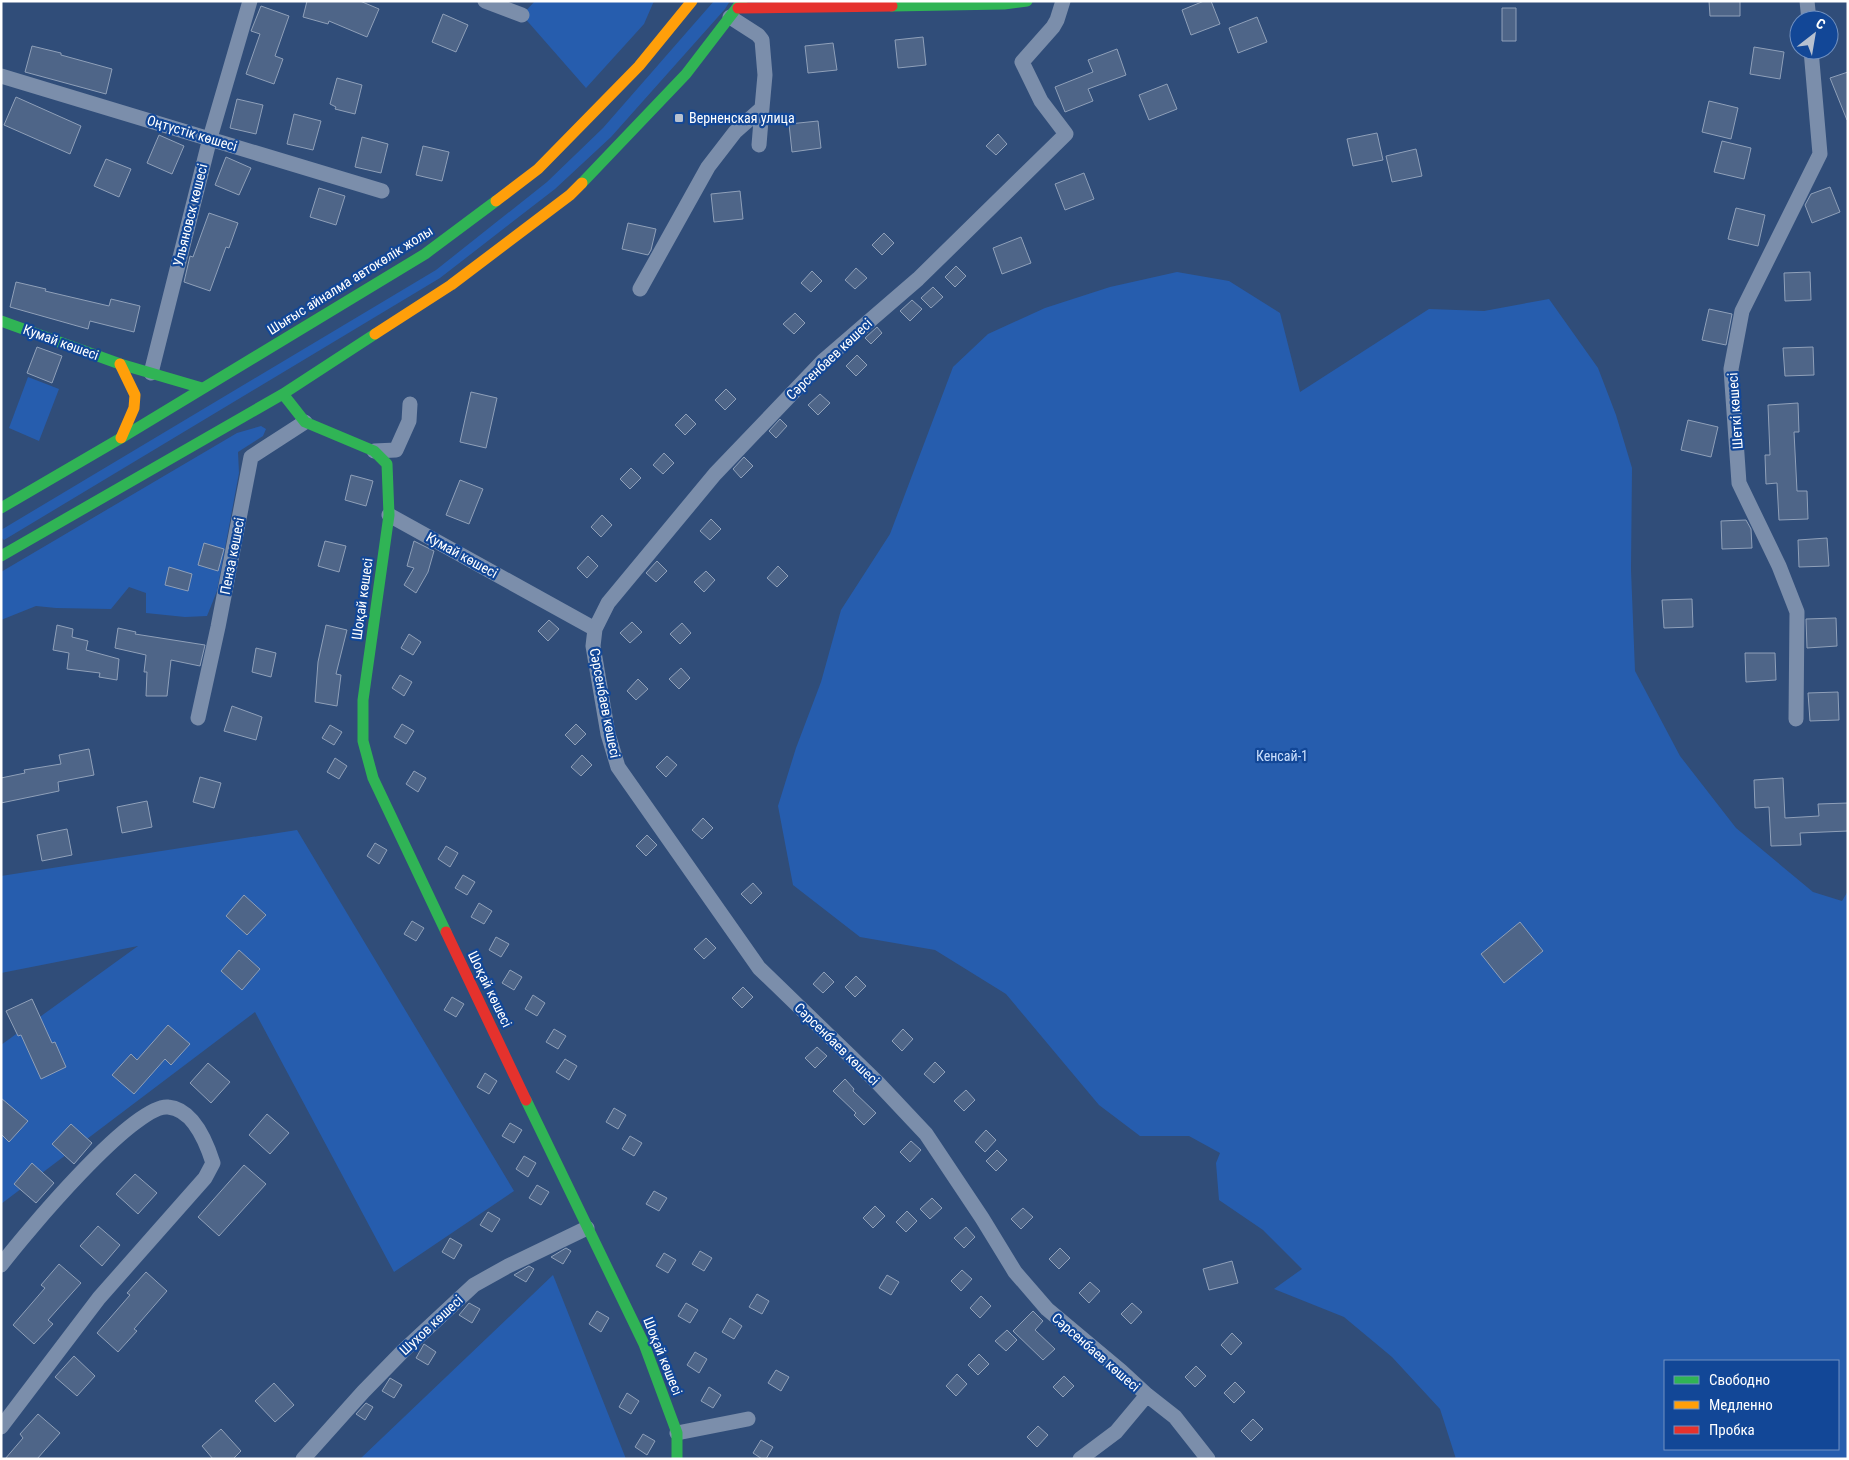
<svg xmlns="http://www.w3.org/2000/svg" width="1849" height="1460" font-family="'Roboto Condensed',sans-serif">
	<rect width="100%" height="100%" fill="#304d79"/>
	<path fill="#265dae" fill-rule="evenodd" d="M 535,1 L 654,1 L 644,24 L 586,88 L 522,15 Z
		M 714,1 L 730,1 L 725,9 L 611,137 L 555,189 L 440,278 L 4,540 L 1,537 L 1,530 L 436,270 L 547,182 L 603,128 Z
		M 1177,272 L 1229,281 L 1280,313 L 1300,392 L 1429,309 L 1484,311 L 1549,299 L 1598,368 L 1616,415 L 1632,468 L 1631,570 L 1635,671 L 1680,756 L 1736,828 L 1813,892 L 1842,901 L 1848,891 L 1848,1459 L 1456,1459 L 1440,1409 L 1392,1357 L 1344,1317 L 1274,1289 L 1302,1269 L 1263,1230 L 1219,1200 L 1216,1163 L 1220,1153 L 1189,1136 L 1140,1136 L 1099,1105 L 1006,994 L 935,950 L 860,937 L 793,885 L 778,806 L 796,748 L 821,682 L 841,610 L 890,534 L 953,367 L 988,334 L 1045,308 L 1110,287 ZM 1665,1361 L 1838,1361 L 1838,1449 L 1665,1449 Z
		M 28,377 L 59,389 L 39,441 L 9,428 Z
		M 261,426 L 266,429 L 263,436 L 238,452 L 239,473 L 217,591 L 207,616 L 185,617 L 146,613 L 146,593 L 129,587 L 111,609 L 56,608 L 36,606 L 1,620 L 1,572 L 237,433 Z
		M 297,830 L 514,1191 L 394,1272 L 255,1012 L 1,1204 L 1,1045 L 138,946 L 1,973 L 1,876 Z
		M 553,1275 L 626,1459 L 360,1459 Z"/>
	<path fill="#4e6588" stroke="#8fa0b9" d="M 307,1 L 360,1 L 379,9 L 367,37 L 329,21 L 328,24 L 303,17 Z
		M 1204,1 L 1211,1 L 1220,24 L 1191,35 L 1182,10 Z
		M 1709,1 L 1740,1 L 1740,16 L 1710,16 Z
		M 261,6 L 289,16 L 275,56 L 283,59 L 274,84 L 246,74 L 260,34 L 251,31 Z
		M 1502,8 L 1516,8 L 1516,41 L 1502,41 Z
		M 443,14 L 468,25 L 456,52 L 432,42 Z
		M 1257,17 L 1267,42 L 1238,53 L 1229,28 Z
		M 923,37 L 926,65 L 898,68 L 895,40 Z
		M 833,43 L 837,70 L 808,73 L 805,46 Z
		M 32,46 L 61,53 L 61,55 L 112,69 L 106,94 L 25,72 Z
		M 1754,47 L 1784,52 L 1780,79 L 1750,74 Z
		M 1117,49 L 1126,75 L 1088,89 L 1093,101 L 1065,112 L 1055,87 L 1093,72 L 1088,60 Z
		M 1848,72 L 1848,120 L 1847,120 L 1830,78 Z
		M 337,78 L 362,85 L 355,114 L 335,109 L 336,107 L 330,104 Z
		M 1167,84 L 1177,109 L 1149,120 L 1139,95 Z
		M 16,97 L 81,126 L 70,154 L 4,125 Z
		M 237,99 L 263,105 L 256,134 L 230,128 Z
		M 1709,101 L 1738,108 L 1731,139 L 1702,132 Z
		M 294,114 L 321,121 L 313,150 L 287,144 Z
		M 818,121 L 821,148 L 792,152 L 789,124 Z
		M 1377,133 L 1383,160 L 1353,166 L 1347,139 Z
		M 998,134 L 1007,144 L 996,155 L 986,146 Z
		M 159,135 L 184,146 L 172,174 L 147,163 Z
		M 362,137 L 388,144 L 381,173 L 355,167 Z
		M 1722,141 L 1751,148 L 1744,179 L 1714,172 Z
		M 423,146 L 449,152 L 442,181 L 416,175 Z
		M 1416,149 L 1422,176 L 1392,182 L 1386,156 Z
		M 226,157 L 251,168 L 239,195 L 215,185 Z
		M 106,159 L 131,169 L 119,197 L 94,186 Z
		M 1084,173 L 1094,199 L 1065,210 L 1055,184 Z
		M 1830,187 L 1840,212 L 1812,223 L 1805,205 L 1811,194 Z
		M 319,188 L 345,196 L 336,225 L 310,217 Z
		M 740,191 L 743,219 L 714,222 L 711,194 Z
		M 1736,208 L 1765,215 L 1758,246 L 1728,239 Z
		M 209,213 L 238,223 L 229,248 L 226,247 L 210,291 L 184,282 L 190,256 L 193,257 Z
		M 628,223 L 656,229 L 651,250 L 648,255 L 622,249 Z
		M 884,233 L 894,243 L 882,255 L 872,245 Z
		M 1021,237 L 1031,263 L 1002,274 L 993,248 Z
		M 956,266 L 966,276 L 955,287 L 945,277 Z
		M 856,268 L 867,278 L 855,289 L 845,280 Z
		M 812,271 L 822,281 L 811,292 L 801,283 Z
		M 1810,272 L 1811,300 L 1785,301 L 1784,273 Z
		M 16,282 L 46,289 L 45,291 L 109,306 L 111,299 L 140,306 L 134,332 L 90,321 L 88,329 L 10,307 Z
		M 933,287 L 943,297 L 931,308 L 921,298 Z
		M 912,300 L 922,309 L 910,321 L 900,311 Z
		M 1709,309 L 1732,314 L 1726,345 L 1702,340 Z
		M 795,313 L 805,323 L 794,334 L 783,324 Z
		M 877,327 L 882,333 L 871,344 L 865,338 Z
		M 37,347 L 62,356 L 52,383 L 27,373 Z
		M 1813,347 L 1814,375 L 1785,376 L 1783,348 Z
		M 857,355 L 867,365 L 856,376 L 846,366 Z
		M 726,389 L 736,399 L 725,410 L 715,400 Z
		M 471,392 L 497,398 L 486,448 L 460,442 Z
		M 820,394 L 830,403 L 818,415 L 808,405 Z
		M 1798,403 L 1799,432 L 1794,432 L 1797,491 L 1807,491 L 1808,519 L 1779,520 L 1777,483 L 1766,484 L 1765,455 L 1770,455 L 1768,405 Z
		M 686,414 L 696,424 L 685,435 L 675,425 Z
		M 780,419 L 787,426 L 776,438 L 769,431 Z
		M 1688,420 L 1718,427 L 1711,457 L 1681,450 Z
		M 664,453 L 674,463 L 663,474 L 653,465 Z
		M 744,457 L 753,466 L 741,478 L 733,469 Z
		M 631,468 L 641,478 L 630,489 L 620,479 Z
		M 351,475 L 373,481 L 366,506 L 345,500 Z
		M 460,480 L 483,489 L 469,524 L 446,515 Z
		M 602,515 L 612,525 L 601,537 L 591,527 Z
		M 711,519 L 721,529 L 710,540 L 700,531 Z
		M 1746,520 L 1751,529 L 1752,548 L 1722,549 L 1721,521 Z
		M 1827,538 L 1829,566 L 1799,567 L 1798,540 Z
		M 325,541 L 346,546 L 339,572 L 318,566 Z
		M 414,541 L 434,551 L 428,572 L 416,593 L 404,585 L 414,568 L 407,566 Z
		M 204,543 L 224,549 L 218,571 L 198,565 Z
		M 588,556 L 598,566 L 587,578 L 577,568 Z
		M 657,561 L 667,571 L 656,582 L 646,573 Z
		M 778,566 L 788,576 L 777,587 L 767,578 Z
		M 169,567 L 192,574 L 188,591 L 165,585 Z
		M 706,571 L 715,580 L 704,592 L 694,582 Z
		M 1692,599 L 1693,627 L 1664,628 L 1662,600 Z
		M 1836,618 L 1837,646 L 1807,648 L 1806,619 Z
		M 549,620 L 559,629 L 548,641 L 538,631 Z
		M 632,622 L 642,632 L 630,643 L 620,633 Z
		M 682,623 L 691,633 L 680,644 L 670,634 Z
		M 57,625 L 73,629 L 72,637 L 88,641 L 86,650 L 119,659 L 117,680 L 99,677 L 100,673 L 67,669 L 69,653 L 53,650 Z
		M 326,625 L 347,630 L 336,674 L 341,675 L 337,706 L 315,702 L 318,662 Z
		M 118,628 L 136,632 L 135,634 L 205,645 L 200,666 L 171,660 L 167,696 L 146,696 L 147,672 L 144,672 L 146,655 L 115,648 Z
		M 409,634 L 421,642 L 413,655 L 401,648 Z
		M 256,648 L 276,653 L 271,677 L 252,672 Z
		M 1745,653 L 1775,653 L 1776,680 L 1746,682 Z
		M 681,668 L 690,678 L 679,689 L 669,679 Z
		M 400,675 L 412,682 L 404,696 L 392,688 Z
		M 638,679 L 648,689 L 636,700 L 627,691 Z
		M 1838,692 L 1839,720 L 1810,721 L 1808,693 Z
		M 232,706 L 262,717 L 256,740 L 224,731 Z
		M 402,724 L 414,731 L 406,744 L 394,737 Z
		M 576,724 L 586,734 L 575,745 L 565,735 Z
		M 330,725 L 342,732 L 334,745 L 322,738 Z
		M 89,749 L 94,775 L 58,782 L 59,791 L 1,803 L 1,778 L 25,773 L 24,770 L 61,764 L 59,755 Z
		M 582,755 L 592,765 L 581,776 L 571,767 Z
		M 667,756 L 677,765 L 666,777 L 656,767 Z
		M 335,758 L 347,766 L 339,779 L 327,772 Z
		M 414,771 L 426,778 L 418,792 L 406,784 Z
		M 200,777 L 221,783 L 214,808 L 193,802 Z
		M 1783,778 L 1785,818 L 1819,816 L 1818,804 L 1848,803 L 1848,831 L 1800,833 L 1801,845 L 1771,846 L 1769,807 L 1755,808 L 1754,780 Z
		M 147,801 L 152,827 L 122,833 L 117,807 Z
		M 703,818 L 713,828 L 702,839 L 692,830 Z
		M 67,829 L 72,855 L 42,861 L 37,835 Z
		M 647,835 L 657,845 L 646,856 L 636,846 Z
		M 375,843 L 387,850 L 379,864 L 367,856 Z
		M 446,846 L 458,853 L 450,867 L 438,859 Z
		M 463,875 L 475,882 L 467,895 L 455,888 Z
		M 753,883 L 762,893 L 751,904 L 741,894 Z
		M 244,895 L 266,915 L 247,935 L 226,916 Z
		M 479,903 L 492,911 L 484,924 L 471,917 Z
		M 412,921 L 424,928 L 416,941 L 404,934 Z
		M 1520,922 L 1543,951 L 1504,983 L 1481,954 Z
		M 496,937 L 509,944 L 501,957 L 489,950 Z
		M 706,938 L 716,948 L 704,959 L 694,949 Z
		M 239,950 L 260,969 L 242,990 L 221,971 Z
		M 510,970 L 522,977 L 514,990 L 502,983 Z
		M 824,972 L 834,982 L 823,993 L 813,984 Z
		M 856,976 L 866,986 L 855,997 L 845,987 Z
		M 743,987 L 753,997 L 742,1008 L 732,998 Z
		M 533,995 L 545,1003 L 537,1016 L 525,1009 Z
		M 452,997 L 464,1004 L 456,1017 L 444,1010 Z
		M 32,999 L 52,1043 L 55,1042 L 66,1067 L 41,1079 L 21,1035 L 18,1036 L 6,1011 Z
		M 168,1025 L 190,1044 L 171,1065 L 165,1059 L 134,1094 L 112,1075 L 131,1054 L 137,1060 Z
		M 554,1029 L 566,1036 L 558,1049 L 546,1042 Z
		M 903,1029 L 913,1039 L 902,1051 L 892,1041 Z
		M 817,1047 L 827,1056 L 815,1068 L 805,1058 Z
		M 565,1059 L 577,1066 L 569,1080 L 556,1072 Z
		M 935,1062 L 945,1072 L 934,1083 L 924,1074 Z
		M 208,1063 L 230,1082 L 211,1103 L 190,1083 Z
		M 485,1073 L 497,1081 L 489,1094 L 477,1087 Z
		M 845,1079 L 854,1089 L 853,1091 L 876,1113 L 864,1125 L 854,1115 L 856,1113 L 833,1091 Z
		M 966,1090 L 975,1100 L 964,1111 L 954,1101 Z
		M 1,1098 L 28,1121 L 9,1142 L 1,1134 Z
		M 614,1108 L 626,1115 L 618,1129 L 606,1122 Z
		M 267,1114 L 289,1133 L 270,1154 L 249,1135 Z
		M 510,1123 L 522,1130 L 514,1143 L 502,1136 Z
		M 71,1124 L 92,1143 L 74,1164 L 52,1144 Z
		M 986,1130 L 996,1140 L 985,1152 L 975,1142 Z
		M 630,1136 L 642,1143 L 634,1156 L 622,1149 Z
		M 911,1141 L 921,1150 L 910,1162 L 900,1152 Z
		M 997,1150 L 1007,1160 L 996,1171 L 986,1161 Z
		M 524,1156 L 536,1163 L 528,1177 L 516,1169 Z
		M 32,1163 L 54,1183 L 36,1203 L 14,1184 Z
		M 244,1165 L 266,1184 L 219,1236 L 198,1217 Z
		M 135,1174 L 157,1193 L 138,1214 L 116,1194 Z
		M 537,1185 L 549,1192 L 541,1205 L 529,1198 Z
		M 654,1191 L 667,1198 L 659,1211 L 646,1204 Z
		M 932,1198 L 942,1208 L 930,1219 L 920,1209 Z
		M 875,1206 L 885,1216 L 873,1228 L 863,1218 Z
		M 1023,1208 L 1033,1217 L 1021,1229 L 1011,1219 Z
		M 907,1211 L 917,1221 L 906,1232 L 896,1222 Z
		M 488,1212 L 500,1219 L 492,1232 L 480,1225 Z
		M 98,1226 L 120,1245 L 102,1266 L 80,1246 Z
		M 966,1227 L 975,1237 L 964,1248 L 954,1238 Z
		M 450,1238 L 462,1245 L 454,1259 L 442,1252 Z
		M 566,1248 L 571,1251 L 563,1264 L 551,1257 Z
		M 1060,1248 L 1070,1258 L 1059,1269 L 1049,1259 Z
		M 700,1251 L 712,1258 L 704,1271 L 692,1264 Z
		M 664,1253 L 676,1260 L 668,1273 L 656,1266 Z
		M 1232,1261 L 1238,1283 L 1209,1290 L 1203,1269 Z
		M 59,1264 L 81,1283 L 48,1320 L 53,1324 L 34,1344 L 13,1325 L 45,1288 L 41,1285 Z
		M 529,1266 L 534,1269 L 526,1282 L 514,1275 Z
		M 962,1270 L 972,1279 L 961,1291 L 951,1281 Z
		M 146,1272 L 167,1291 L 134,1329 L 137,1331 L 118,1352 L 97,1333 L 130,1295 L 127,1293 Z
		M 887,1275 L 899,1282 L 891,1295 L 879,1288 Z
		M 1090,1282 L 1100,1291 L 1089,1303 L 1079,1293 Z
		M 757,1294 L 769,1301 L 762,1314 L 749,1307 Z
		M 981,1296 L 991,1306 L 980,1318 L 970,1308 Z
		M 469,1303 L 480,1309 L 472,1323 L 459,1315 Z
		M 686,1303 L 698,1310 L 690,1323 L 678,1316 Z
		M 1132,1303 L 1142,1312 L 1131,1324 L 1121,1314 Z
		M 597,1311 L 609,1318 L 601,1332 L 589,1324 Z
		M 1033,1311 L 1043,1321 L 1035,1330 L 1055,1349 L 1043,1360 L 1013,1331 Z
		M 730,1318 L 742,1326 L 734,1339 L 722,1332 Z
		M 1007,1330 L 1017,1340 L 1006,1351 L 995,1341 Z
		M 1232,1333 L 1242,1343 L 1231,1355 L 1221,1345 Z
		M 424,1344 L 436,1352 L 428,1365 L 416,1358 Z
		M 695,1352 L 707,1359 L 699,1373 L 687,1365 Z
		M 979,1354 L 989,1364 L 978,1375 L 968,1365 Z
		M 74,1356 L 95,1376 L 77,1396 L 55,1377 Z
		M 1196,1366 L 1206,1376 L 1195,1387 L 1185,1377 Z
		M 776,1370 L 789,1377 L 781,1391 L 768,1383 Z
		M 957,1374 L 967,1384 L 956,1396 L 946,1386 Z
		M 1064,1376 L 1074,1386 L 1063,1397 L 1053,1387 Z
		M 390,1378 L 402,1385 L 394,1398 L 382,1391 Z
		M 1235,1382 L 1245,1392 L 1234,1403 L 1224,1393 Z
		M 274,1383 L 294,1405 L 275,1422 L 255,1401 Z
		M 709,1387 L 721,1395 L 713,1408 L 701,1401 Z
		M 627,1393 L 639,1401 L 631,1414 L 619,1407 Z
		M 366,1403 L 373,1407 L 365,1420 L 356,1414 Z
		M 38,1414 L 60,1433 L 37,1459 L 5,1459 L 23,1438 L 20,1434 Z
		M 1253,1419 L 1263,1429 L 1251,1441 L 1241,1431 Z
		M 1038,1426 L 1048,1435 L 1037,1447 L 1027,1437 Z
		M 221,1429 L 241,1451 L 233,1459 L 213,1459 L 202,1446 Z
		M 643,1434 L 655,1441 L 647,1455 L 635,1447 Z
		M 761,1440 L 773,1447 L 766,1459 L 762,1459 L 753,1453 Z"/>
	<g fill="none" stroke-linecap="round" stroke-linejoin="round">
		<path stroke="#7b8eab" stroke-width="15" d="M 485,1 L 522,15
			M 1063,1 L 1057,20 L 1053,27 L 1022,62 L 1041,101 L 1066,134 L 918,279 L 823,361 L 715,474 L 608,603 L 595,629 L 593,646 L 608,734 L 618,767 L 759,968 L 878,1083 L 926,1134 L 982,1218 L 1015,1272 L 1047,1309 L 1121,1371 L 1147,1395 L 1175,1417 L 1208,1459
			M 1807,1 L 1809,20
			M 1,76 L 382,191
			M 759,145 L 762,108
			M 640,289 L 708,167 L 735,132 L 762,108 L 765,75 L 762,40 L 758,35 L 730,17
			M 151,373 L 210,138 L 250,1
			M 374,451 L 396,450 L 409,421 L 410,404
			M 389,515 L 595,629
			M 198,718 L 218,627 L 251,457 L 305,422
			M 1796,719 L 1797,612 L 1779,566 L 1739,483 L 1731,369 L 1742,311 L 1820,154 L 1811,50
			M 1,1265 C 23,1236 134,1103 168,1107 C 193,1109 206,1141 213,1163 L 205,1178 L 99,1298 L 1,1427
			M 677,1433 L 748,1419
			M 303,1459 L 363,1392 L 403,1351 L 474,1285 L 508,1266 L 587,1228
			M 1080,1459 L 1116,1432 L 1147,1395"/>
		<path stroke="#30b455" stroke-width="11" d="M 892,6 L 1004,4 L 1027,1
			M 582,183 L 686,74 L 742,1
			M 1,321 L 120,364 L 202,388
			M 283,394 L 305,422 L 374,451 L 387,464 L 389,515 L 363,700 L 363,741 L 373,778 L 446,932
			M 1,508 L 121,438 L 425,254 L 496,201
			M 1,556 L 283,394 L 375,334
			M 526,1100 L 644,1344 L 677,1433 L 677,1459"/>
		<path stroke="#ff9f0a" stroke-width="11" d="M 496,201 L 538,169 L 639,66 L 692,1
			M 375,334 L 451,285 L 570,195 L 582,183
			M 120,364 L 135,395 L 134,408 L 121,438"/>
		<path stroke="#e5322d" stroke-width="11" d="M 738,8 L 892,6
			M 446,932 L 526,1100"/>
	</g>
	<rect fill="#b7c1d0" stroke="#124797" stroke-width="2" x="674" y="113" width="10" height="10" rx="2.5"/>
	<g text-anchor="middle" stroke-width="4.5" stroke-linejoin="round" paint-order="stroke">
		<g font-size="14" fill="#fff" stroke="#124797" text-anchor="start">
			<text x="689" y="123">Верненская улица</text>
		</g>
		<g font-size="14" fill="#fff" stroke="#124797">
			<text transform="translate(192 133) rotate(17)" y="5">Оңтүстік көшесі</text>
			<text transform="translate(190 215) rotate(-76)" y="5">Ульяновск көшесі</text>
			<text transform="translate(350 280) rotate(-32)" y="5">Шығыс айналма автокөлік жолы</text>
			<text transform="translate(61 342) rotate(20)" y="5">Кумай көшесі</text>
			<text transform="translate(829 359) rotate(-43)" y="5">Сәрсенбаев көшесі</text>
			<text transform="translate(1735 411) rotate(-94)" y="5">Шеткі көшесі</text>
			<text transform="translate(462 555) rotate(29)" y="5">Кумай көшесі</text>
			<text transform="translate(232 556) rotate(-79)" y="5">Пенза көшесі</text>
			<text transform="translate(362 599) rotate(-82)" y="5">Шоқай көшесі</text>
			<text transform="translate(605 703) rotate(79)" y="5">Сәрсенбаев көшесі</text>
			<text transform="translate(490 989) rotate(64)" y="5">Шоқай көшесі</text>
			<text transform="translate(837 1044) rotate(44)" y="5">Сәрсенбаев көшесі</text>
			<text transform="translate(431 1325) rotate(-43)" y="5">Шухов көшесі</text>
			<text transform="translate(1096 1352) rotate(41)" y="5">Сәрсенбаев көшесі</text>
			<text transform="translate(663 1356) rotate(68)" y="5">Шоқай көшесі</text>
		</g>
		<g font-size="14" fill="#cce0fd" stroke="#124797">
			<text x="1282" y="761">Кенсай-1</text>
		</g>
	</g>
	<rect width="1849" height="1460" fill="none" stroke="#ffffff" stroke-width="5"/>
	<rect x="1664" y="1360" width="175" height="90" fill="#124797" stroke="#7191c1"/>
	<rect x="1674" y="1376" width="25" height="8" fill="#30b455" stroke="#7191c1"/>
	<text x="1709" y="1385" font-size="15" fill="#ffffff">Свободно</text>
	<rect x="1674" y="1401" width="25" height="8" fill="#ff9f0a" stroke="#7191c1"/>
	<text x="1709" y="1410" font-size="15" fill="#ffffff">Медленно</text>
	<rect x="1674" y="1426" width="25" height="8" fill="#e5322d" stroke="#7191c1"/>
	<text x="1709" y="1435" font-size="15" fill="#ffffff">Пробка</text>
	<g transform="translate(1814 35) rotate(31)"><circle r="24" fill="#124797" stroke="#7191c1"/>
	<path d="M0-4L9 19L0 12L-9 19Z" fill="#b7c1d0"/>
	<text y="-8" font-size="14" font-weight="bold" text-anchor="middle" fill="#ffffff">С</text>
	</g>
</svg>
